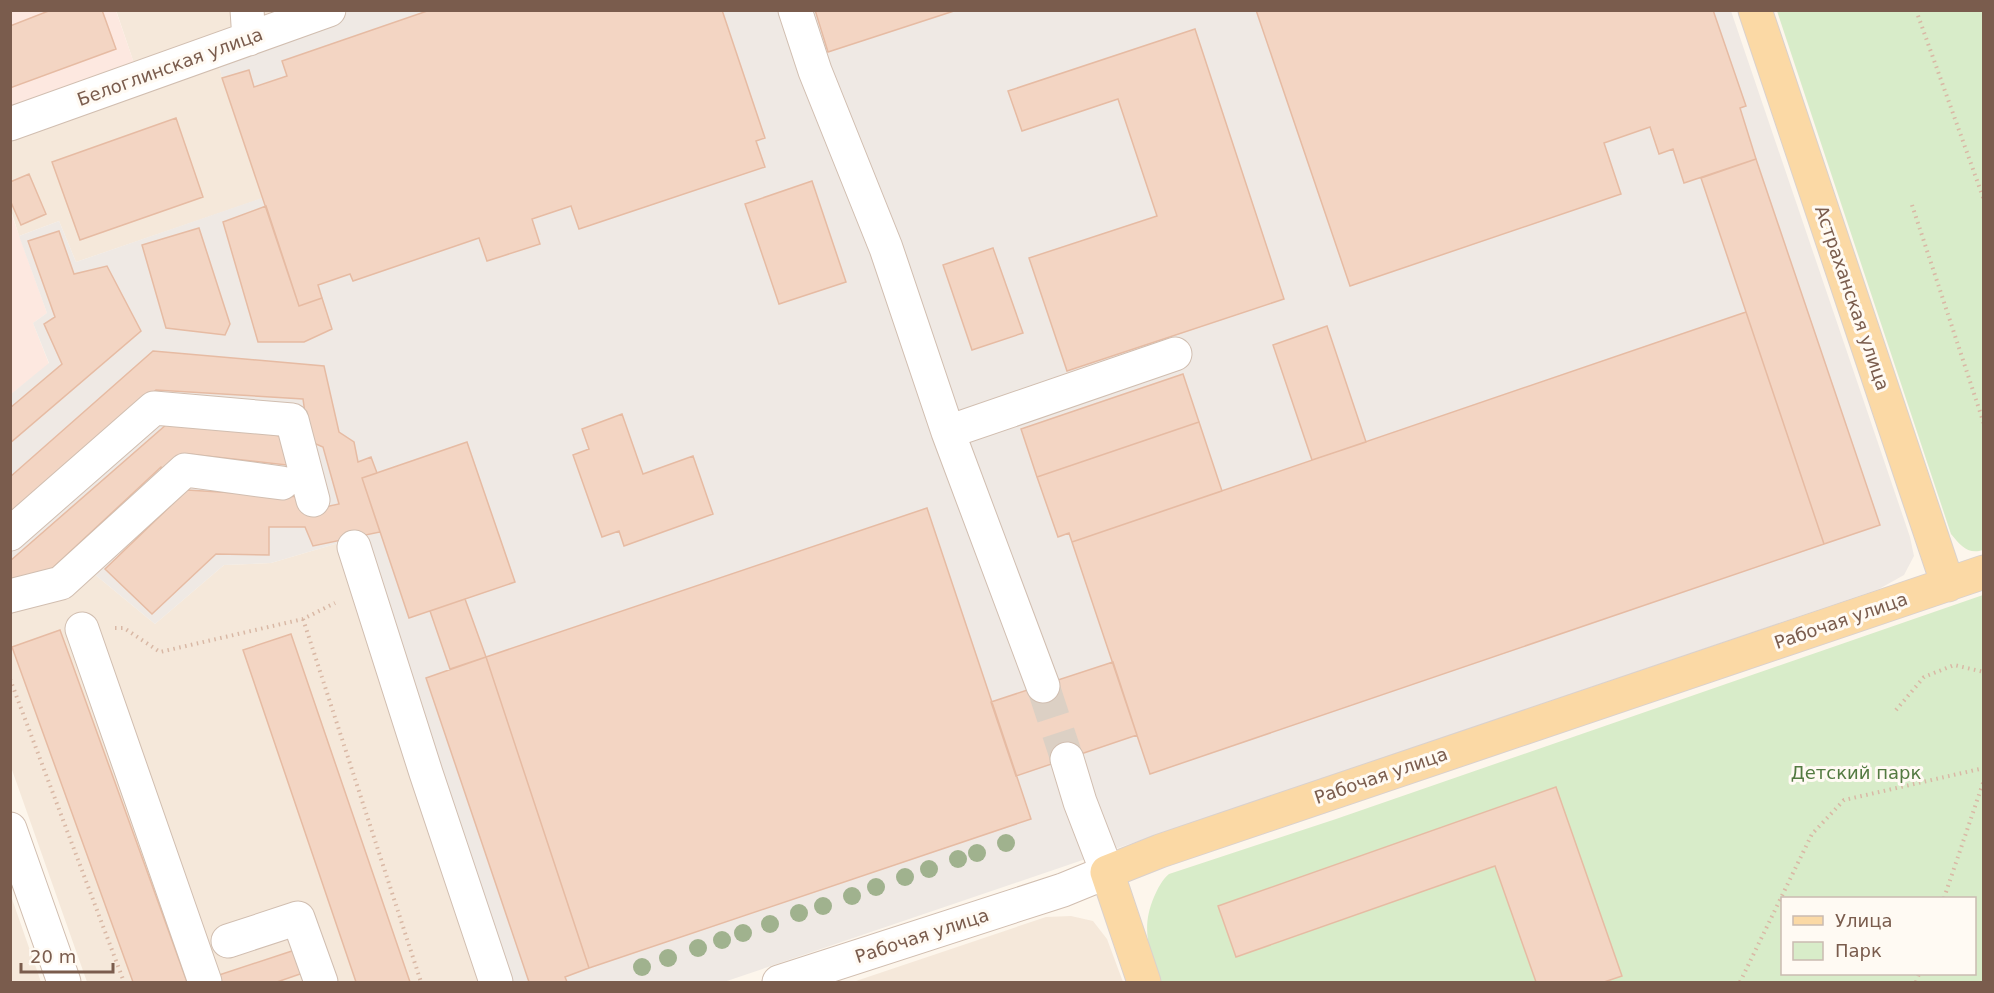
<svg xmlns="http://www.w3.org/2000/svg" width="1994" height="993" font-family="'DejaVu Sans',sans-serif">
	<rect width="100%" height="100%" fill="#fdf6ec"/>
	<path fill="#f5e8da" d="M 116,10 L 302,11 L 136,69 Z
		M 217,57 L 222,78 L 263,198 L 76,262 L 59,221 L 19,236 L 11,210 L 10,137 Z
		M 342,542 L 480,982 L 87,982 L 11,767 L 10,590 L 93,573 L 155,624 L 224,565 L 271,563 Z
		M 10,896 L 11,896 L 41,982 L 11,982 Z
		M 1071,916 L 1093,921 L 1107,939 L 1123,982 L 853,982 L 1046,917 Z"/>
	<path fill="#fde8e0" d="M 10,11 L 116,11 L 136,69 L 11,112 Z
		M 10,210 L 47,313 L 33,323 L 49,364 L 11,394 Z"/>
	<path fill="#efe9e4" d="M 353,10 L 1731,11 L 1910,537 L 1914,556 L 1904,575 L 1879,589 L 724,982 L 480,982 L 342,542 L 271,563 L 224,565 L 155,624 L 93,573 L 11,590 L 11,394 L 49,363 L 33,323 L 47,313 L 19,236 L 59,221 L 76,262 L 262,198 L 222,78 L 217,57 Z"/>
	<path fill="#d8ecc9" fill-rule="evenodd" d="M 1777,11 L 1983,11 L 1983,550 C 1968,555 1960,545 1951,534 Z
		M 1983,595 L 1983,982 L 1160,982 C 1150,950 1140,930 1154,897 C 1158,888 1162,880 1169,874 L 1336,819 ZM 1782,898 L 1974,898 L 1974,974 L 1782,974 Z"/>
	<path fill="#f3d5c3" stroke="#e6bba3" stroke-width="1.5" d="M 51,10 L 102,10 L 116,49 L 10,88 L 10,26 Z
		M 430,10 L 722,10 L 765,138 L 756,141 L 765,167 L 579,229 L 571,206 L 532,219 L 540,244 L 487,261 L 479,238 L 353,281 L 350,274 L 318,285 L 322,298 L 299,306 L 222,78 L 249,70 L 254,87 L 287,76 L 282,61 Z
		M 815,10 L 957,10 L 828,52 Z
		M 1256,10 L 1713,10 L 1746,106 L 1740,108 L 1756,159 L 1684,183 L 1673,149 L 1659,154 L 1650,127 L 1604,143 L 1621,194 L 1350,286 Z
		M 1195,29 L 1284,299 L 1067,371 L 1029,258 L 1157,216 L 1118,99 L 1022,131 L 1008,91 Z
		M 176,118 L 203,197 L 80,240 L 52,162 Z
		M 1756,159 L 1880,525 L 1824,544 L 1701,178 Z
		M 29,174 L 46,214 L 21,225 L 10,200 L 10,182 Z
		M 812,181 L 846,282 L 779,304 L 745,204 Z
		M 266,206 L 299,306 L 322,298 L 332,329 L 304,342 L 258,342 L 223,222 Z
		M 199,228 L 230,324 L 225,335 L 166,328 L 142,245 Z
		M 59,231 L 74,274 L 107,266 L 141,331 L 10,443 L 10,408 L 62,364 L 44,324 L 55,317 L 28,241 Z
		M 993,248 L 1023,333 L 972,350 L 943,265 Z
		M 1746,312 L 1824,544 L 1150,774 L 1072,542 Z
		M 1327,326 L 1366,442 L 1312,460 L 1273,345 Z
		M 153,351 L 324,366 L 339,432 L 354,442 L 358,462 L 371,457 L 377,473 L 362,478 L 380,532 L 313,546 L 305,527 L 269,527 L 269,555 L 216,554 L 152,614 L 105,569 L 187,490 L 302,497 L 306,511 L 339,504 L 323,447 L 309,441 L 303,399 L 156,390 L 10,519 L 10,477 Z
		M 1183,374 L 1199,422 L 1037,477 L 1021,429 Z
		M 622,414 L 643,474 L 693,456 L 713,514 L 624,546 L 619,531 L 602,537 L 573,455 L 589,449 L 582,429 Z
		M 1199,422 L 1222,491 L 1072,542 L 1069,533 L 1058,537 L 1037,477 Z
		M 167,424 L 213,425 L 292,438 L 295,466 L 189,454 L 166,472 L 161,467 L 43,577 L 10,583 L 10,561 Z
		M 467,442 L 515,582 L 409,618 L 362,478 Z
		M 927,508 L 1031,819 L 589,968 L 486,657 Z
		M 465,599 L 486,657 L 450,669 L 430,611 Z
		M 60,630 L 187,982 L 133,982 L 12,647 Z
		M 291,634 L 410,982 L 356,982 L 243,650 Z
		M 486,657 L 589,968 L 565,977 L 567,982 L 529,982 L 426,678 Z
		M 1113,662 L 1137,735 L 1016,776 L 991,702 Z
		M 1556,787 L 1622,976 L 1604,982 L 1536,982 L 1495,866 L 1236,957 L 1218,906 Z
		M 295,950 L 303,973 L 277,982 L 221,982 L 219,975 Z"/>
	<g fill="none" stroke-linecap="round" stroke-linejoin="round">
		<path stroke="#dcd0c4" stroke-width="33" stroke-dasharray="33 16" stroke-linecap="butt" d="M 1043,686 L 1067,759"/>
		<g stroke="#d1beb0" stroke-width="35">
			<path id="minor" d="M 247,10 L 249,39
				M 795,10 L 815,71 L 886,248 L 948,432 L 1043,686
				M 10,124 L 329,10
				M 948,432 L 1175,354
				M 10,534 L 154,408 L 292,420 L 313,500
				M 354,547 L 426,773 L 496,982
				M 10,596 L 61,583 L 185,470 L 282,483
				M 82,629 L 205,982
				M 10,829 L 64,982
				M 228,941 L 298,918 L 321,982
				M 779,982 L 1063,890 L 1107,872 L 1080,802 L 1067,759"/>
		</g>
		<g stroke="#dad1cd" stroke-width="35">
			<path id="major" d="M 1755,10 L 1948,585
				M 1144,982 L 1107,872 L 1160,851 L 1984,572"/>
		</g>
		<path stroke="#d9b8a5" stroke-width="4" stroke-dasharray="1.5 4.5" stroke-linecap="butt" d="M 1916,10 L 1984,200
			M 1912,205 L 1984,424
			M 303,619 L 421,982
			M 115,628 L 124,628 L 160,652 L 303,619 L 335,603
			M 10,679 L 124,982
			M 1896,710 L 1924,677 L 1954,665 L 1984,672
			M 1944,898 L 1984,780
			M 1740,982 L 1812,834 L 1844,800 L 1984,768
			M 1916,982 L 1919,974"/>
		<use href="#minor" stroke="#fff" stroke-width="33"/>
		<use href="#major" stroke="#fbd9a5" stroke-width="33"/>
	</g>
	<g fill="#a0b28e">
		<circle cx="1006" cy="843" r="9"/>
		<circle cx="977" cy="853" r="9"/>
		<circle cx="958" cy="859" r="9"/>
		<circle cx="929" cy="869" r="9"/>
		<circle cx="905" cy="877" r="9"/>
		<circle cx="876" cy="887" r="9"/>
		<circle cx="852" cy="896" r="9"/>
		<circle cx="823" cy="906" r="9"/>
		<circle cx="799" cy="913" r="9"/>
		<circle cx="770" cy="924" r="9"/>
		<circle cx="743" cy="933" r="9"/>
		<circle cx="722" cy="940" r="9"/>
		<circle cx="698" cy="948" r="9"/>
		<circle cx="668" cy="958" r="9"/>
		<circle cx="642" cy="967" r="9"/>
	</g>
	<g text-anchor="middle" stroke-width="6" stroke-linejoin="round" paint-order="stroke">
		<g font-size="18" fill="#7a5c4d" stroke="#fffaf3">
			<text transform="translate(170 67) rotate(-20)" y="6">Белоглинская улица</text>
			<text transform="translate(1852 298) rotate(71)" y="6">Астраханская улица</text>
			<text transform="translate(1841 621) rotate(-19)" y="6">Рабочая улица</text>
			<text transform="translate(1381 776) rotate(-19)" y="6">Рабочая улица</text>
			<text transform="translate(922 936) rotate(-18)" y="6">Рабочая улица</text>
		</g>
		<g font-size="18" fill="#537a41" stroke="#fffaf3">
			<text x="1856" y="779">Детский парк</text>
		</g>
	</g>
	<rect width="1994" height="993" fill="none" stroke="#7a5c4d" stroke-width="24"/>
	<rect x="1781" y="897" width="195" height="78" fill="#fffaf3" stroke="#cabbb1" stroke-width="1.5"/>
	<rect x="1793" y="916" width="30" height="9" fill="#fbd9a5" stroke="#cabbb1" stroke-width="1.5"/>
	<text x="1835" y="927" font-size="18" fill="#7a5c4d">Улица</text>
	<rect x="1793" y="942" width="30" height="18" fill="#d8ecc9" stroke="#cabbb1" stroke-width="1.5"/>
	<text x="1835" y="957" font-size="18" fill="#7a5c4d">Парк</text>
	<path d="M21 963v9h92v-9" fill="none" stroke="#7a5c4d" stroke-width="3"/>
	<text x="30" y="963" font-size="18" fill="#7a5c4d" stroke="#fffaf3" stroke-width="4.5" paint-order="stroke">20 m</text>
</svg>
